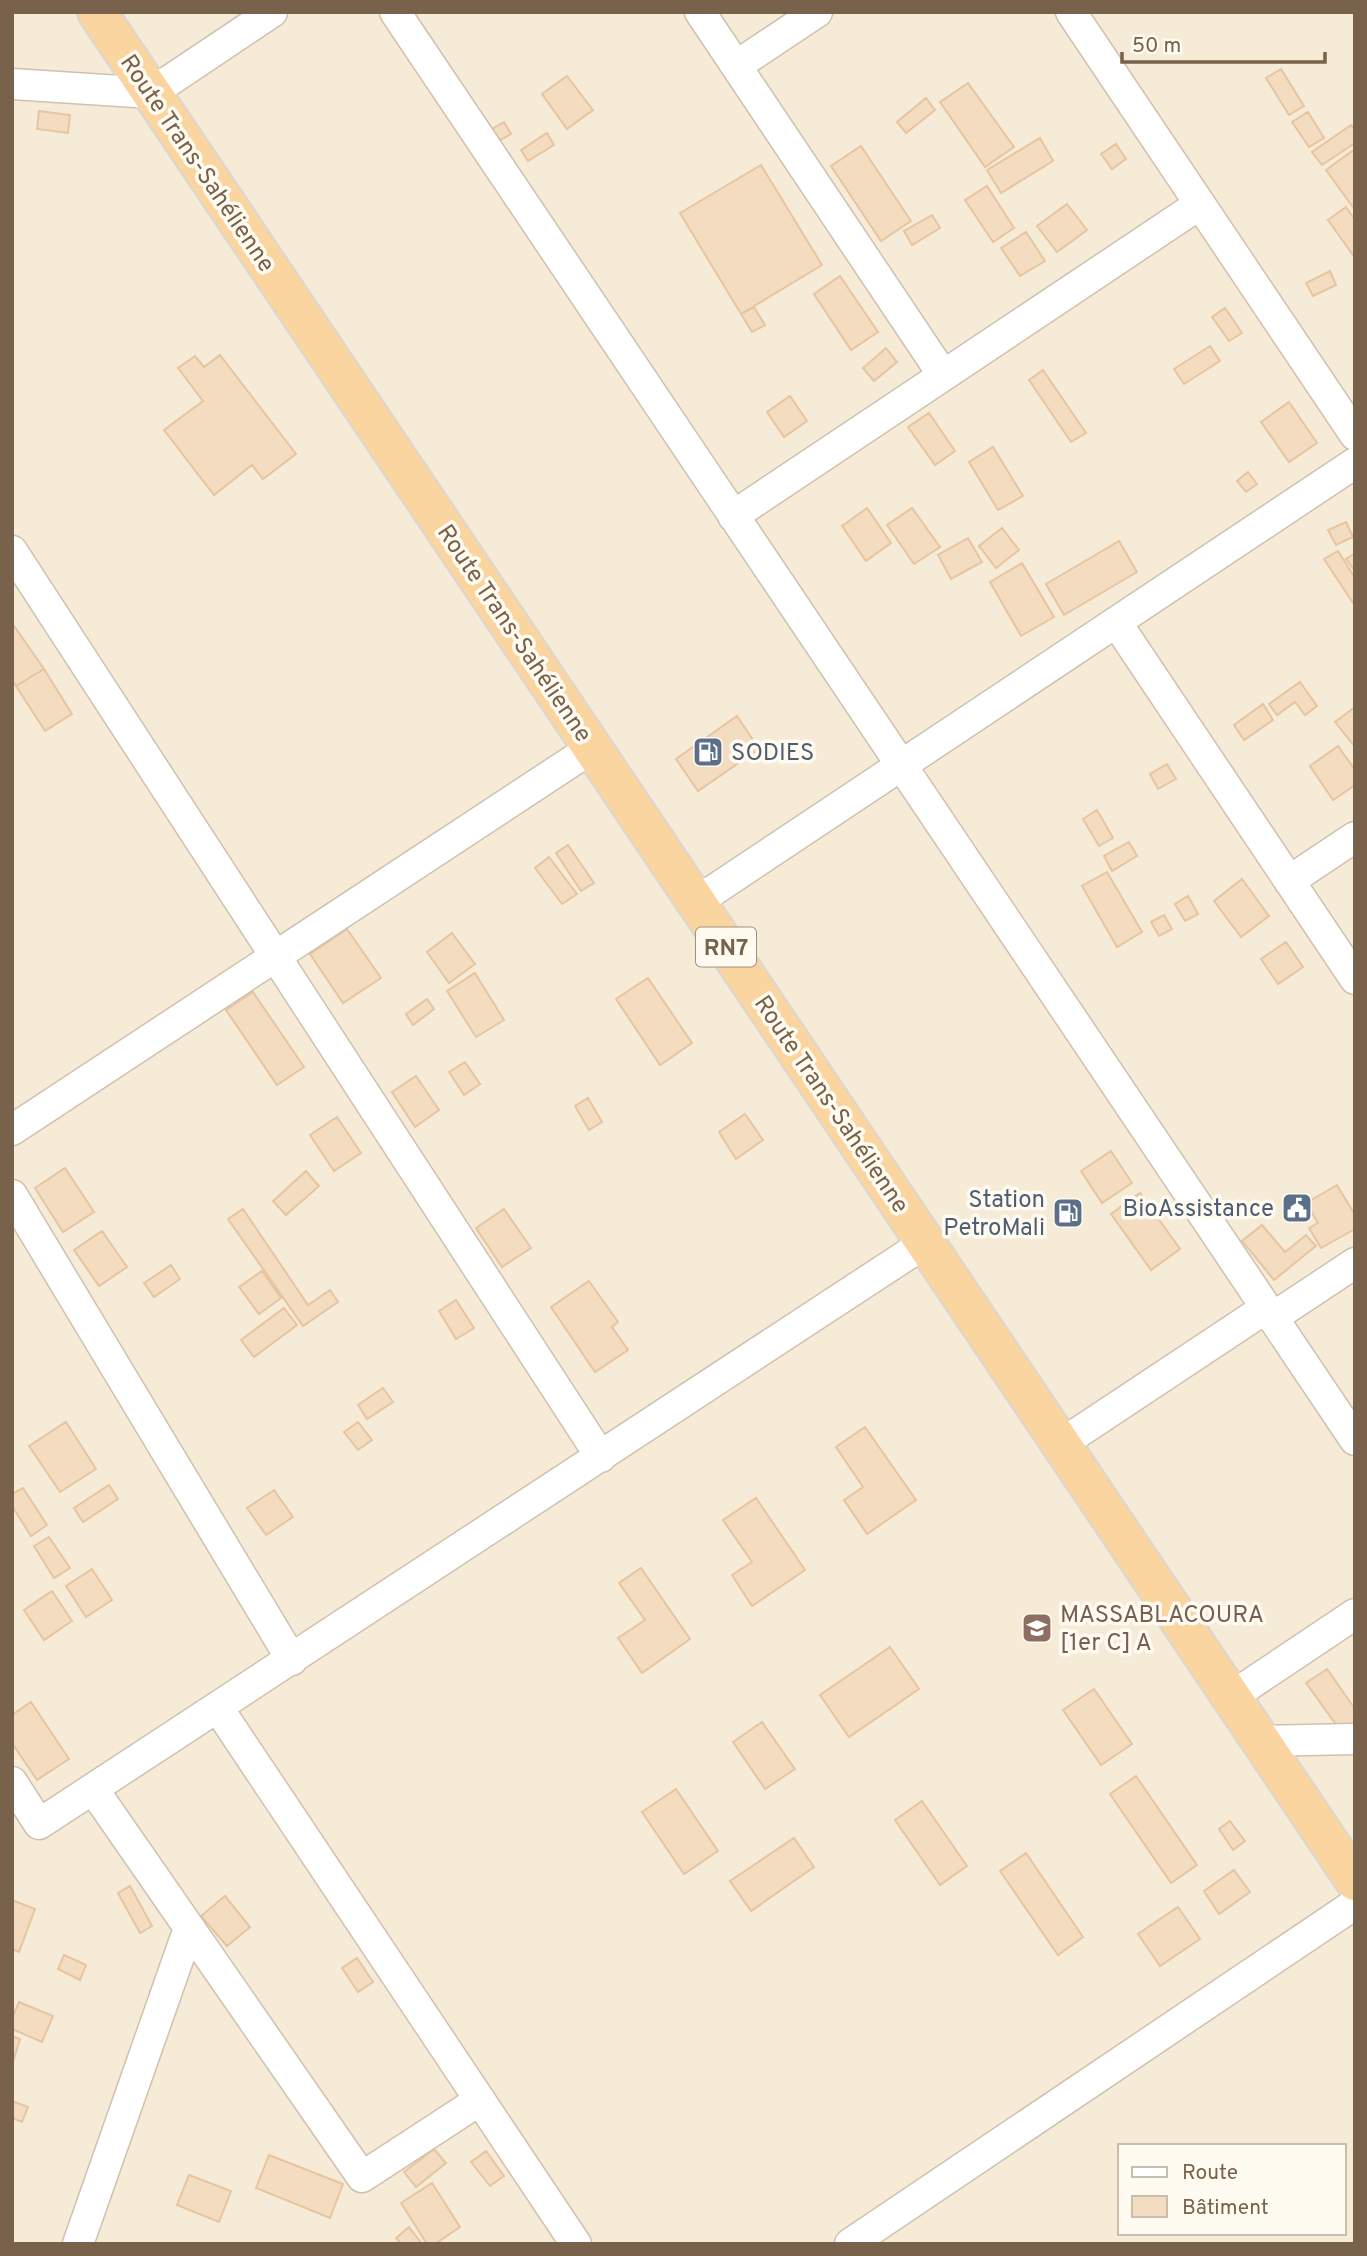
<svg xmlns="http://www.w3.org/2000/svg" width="1367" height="2256" font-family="Overpass,sans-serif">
	<rect width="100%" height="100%" fill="#fdf8e9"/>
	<path fill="#f5ebd7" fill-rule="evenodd" d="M 12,12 L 1355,12 L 1355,2244 L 12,2244 ZM 1120,2146 L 1344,2146 L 1344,2233 L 1120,2233 Z"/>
	<path fill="#f3dcc0" stroke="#e6c5a0" stroke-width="2" d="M 1281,69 L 1304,106 L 1289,115 L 1266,78 Z
		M 567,76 L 593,110 L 567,129 L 542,94 Z
		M 968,83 L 1014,147 L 985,167 L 940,102 Z
		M 926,98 L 935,110 L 906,133 L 897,122 Z
		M 39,111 L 70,115 L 68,133 L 37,129 Z
		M 1308,112 L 1324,138 L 1309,147 L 1292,122 Z
		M 504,122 L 511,134 L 497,142 L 490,130 Z
		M 1351,125 L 1355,130 L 1355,143 L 1322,165 L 1312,152 Z
		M 547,133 L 554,145 L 528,161 L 521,150 Z
		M 1040,138 L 1053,161 L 1001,193 L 987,170 Z
		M 1116,144 L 1126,159 L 1112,169 L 1101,154 Z
		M 861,146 L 911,221 L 881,241 L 831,166 Z
		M 1355,149 L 1355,210 L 1326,170 Z
		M 761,165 L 822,265 L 741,314 L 680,213 Z
		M 987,186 L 1014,228 L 993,242 L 965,200 Z
		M 1067,204 L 1087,230 L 1057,252 L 1037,226 Z
		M 1346,207 L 1355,220 L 1355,258 L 1328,220 Z
		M 932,215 L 940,228 L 912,245 L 904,231 Z
		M 1026,232 L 1045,261 L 1020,276 L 1001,248 Z
		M 1330,271 L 1336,285 L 1313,296 L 1306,283 Z
		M 840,276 L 878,332 L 851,350 L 814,294 Z
		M 754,307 L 765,325 L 752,332 L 741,314 Z
		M 1225,308 L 1242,333 L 1229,341 L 1212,317 Z
		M 1210,346 L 1220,361 L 1184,384 L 1174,369 Z
		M 886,348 L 897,362 L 874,381 L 863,368 Z
		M 220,355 L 296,454 L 263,479 L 252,465 L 214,495 L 164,430 L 203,401 L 178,368 L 195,356 L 204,367 Z
		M 1043,370 L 1086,433 L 1071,442 L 1029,380 Z
		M 790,396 L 807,421 L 784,437 L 767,412 Z
		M 1289,402 L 1317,443 L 1289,462 L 1261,422 Z
		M 929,413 L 955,451 L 935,465 L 908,427 Z
		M 993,447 L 1023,496 L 998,510 L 969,462 Z
		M 1248,472 L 1257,484 L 1246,492 L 1237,481 Z
		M 867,508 L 891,543 L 866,561 L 842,526 Z
		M 912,508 L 940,547 L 914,564 L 887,525 Z
		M 1346,522 L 1353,537 L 1336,545 L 1328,530 Z
		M 1002,528 L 1019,550 L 996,568 L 979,546 Z
		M 968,538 L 982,562 L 951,579 L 938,555 Z
		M 1119,541 L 1137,572 L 1064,615 L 1046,584 Z
		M 1338,551 L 1355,578 L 1355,606 L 1324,559 Z
		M 1355,553 L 1355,571 L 1346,559 Z
		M 1022,563 L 1054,617 L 1021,636 L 990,582 Z
		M 12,623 L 44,669 L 16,686 L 12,680 Z
		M 44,669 L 72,714 L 45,731 L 16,686 Z
		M 1300,682 L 1317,706 L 1305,715 L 1295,702 L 1277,715 L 1269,704 Z
		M 1263,704 L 1273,720 L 1244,740 L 1234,725 Z
		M 1355,707 L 1355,747 L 1335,722 Z
		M 737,716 L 759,749 L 698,791 L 676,759 Z
		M 1338,746 L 1355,770 L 1355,785 L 1333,800 L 1310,766 Z
		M 1167,764 L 1176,779 L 1158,789 L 1150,774 Z
		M 1097,810 L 1113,838 L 1099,846 L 1083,819 Z
		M 1129,842 L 1137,856 L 1112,871 L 1104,856 Z
		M 568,845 L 594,883 L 581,891 L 556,853 Z
		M 549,857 L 577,894 L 562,904 L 535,868 Z
		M 1107,872 L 1142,932 L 1117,947 L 1082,886 Z
		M 1242,879 L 1269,916 L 1241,937 L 1214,901 Z
		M 1188,896 L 1198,914 L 1185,921 L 1175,904 Z
		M 1164,915 L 1172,929 L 1159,936 L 1151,922 Z
		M 347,929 L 381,978 L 343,1003 L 310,954 Z
		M 452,933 L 475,964 L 449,983 L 427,952 Z
		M 1286,942 L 1303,967 L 1278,984 L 1261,959 Z
		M 475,973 L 504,1020 L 476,1037 L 447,991 Z
		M 648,978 L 692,1043 L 660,1065 L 616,999 Z
		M 253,992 L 304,1067 L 277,1085 L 226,1010 Z
		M 427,999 L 434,1009 L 413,1025 L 406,1014 Z
		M 465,1062 L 480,1084 L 464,1095 L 449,1072 Z
		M 416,1076 L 439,1110 L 415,1127 L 392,1092 Z
		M 588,1098 L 602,1122 L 589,1130 L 575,1106 Z
		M 745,1114 L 763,1140 L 736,1159 L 719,1132 Z
		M 337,1117 L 361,1153 L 334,1171 L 310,1135 Z
		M 1111,1151 L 1132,1183 L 1102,1203 L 1081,1171 Z
		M 65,1168 L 94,1212 L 63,1232 L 35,1188 Z
		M 306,1171 L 319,1186 L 286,1215 L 273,1201 Z
		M 1337,1185 L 1355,1215 L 1355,1229 L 1321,1248 L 1309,1228 L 1318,1223 L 1306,1203 Z
		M 1140,1193 L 1180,1249 L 1151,1270 L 1111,1214 Z
		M 243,1209 L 308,1305 L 330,1290 L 338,1302 L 303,1326 L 228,1219 Z
		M 504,1209 L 531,1248 L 502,1267 L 476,1228 Z
		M 1262,1225 L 1285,1252 L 1306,1235 L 1316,1246 L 1274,1280 L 1242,1241 Z
		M 102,1231 L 127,1267 L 99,1286 L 74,1250 Z
		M 171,1265 L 180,1279 L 154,1297 L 144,1283 Z
		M 262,1271 L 281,1298 L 259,1314 L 239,1287 Z
		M 589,1281 L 618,1322 L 612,1327 L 628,1350 L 595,1372 L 551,1307 Z
		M 456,1300 L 474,1328 L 456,1339 L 439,1311 Z
		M 284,1308 L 297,1325 L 254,1357 L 241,1340 Z
		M 383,1388 L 393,1402 L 367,1419 L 358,1405 Z
		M 66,1422 L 96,1469 L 60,1492 L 29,1446 Z
		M 358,1422 L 372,1440 L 358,1450 L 344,1432 Z
		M 865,1427 L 916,1500 L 867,1534 L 844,1500 L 863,1487 L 836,1447 Z
		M 109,1485 L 118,1499 L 83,1522 L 74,1508 Z
		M 23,1488 L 47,1525 L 31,1536 L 12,1506 L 12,1494 Z
		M 274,1490 L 293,1517 L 266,1535 L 247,1508 Z
		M 756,1498 L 805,1570 L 752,1606 L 732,1575 L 752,1562 L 723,1520 Z
		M 49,1537 L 70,1568 L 54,1578 L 34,1546 Z
		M 641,1568 L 690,1639 L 642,1673 L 618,1638 L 645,1620 L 619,1583 Z
		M 92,1569 L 112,1600 L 86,1617 L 66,1586 Z
		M 52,1591 L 72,1621 L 44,1640 L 24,1610 Z
		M 890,1647 L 919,1689 L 849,1737 L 820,1695 Z
		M 1327,1669 L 1355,1709 L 1355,1725 L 1343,1734 L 1306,1683 Z
		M 1094,1689 L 1132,1744 L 1101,1765 L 1063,1710 Z
		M 31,1702 L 69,1759 L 37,1780 L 12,1743 L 12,1715 Z
		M 762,1722 L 795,1769 L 765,1789 L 733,1742 Z
		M 1136,1776 L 1197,1865 L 1171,1883 L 1110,1794 Z
		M 676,1789 L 718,1851 L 684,1874 L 642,1812 Z
		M 922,1801 L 967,1866 L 940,1885 L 895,1820 Z
		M 1230,1821 L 1245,1841 L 1233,1850 L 1219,1829 Z
		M 794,1838 L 814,1867 L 751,1911 L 730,1881 Z
		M 1026,1853 L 1083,1937 L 1058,1955 L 1000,1871 Z
		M 1234,1870 L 1250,1892 L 1219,1914 L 1204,1891 Z
		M 130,1886 L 152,1926 L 140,1933 L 118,1893 Z
		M 225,1896 L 250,1927 L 227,1946 L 201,1916 Z
		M 12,1900 L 35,1909 L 19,1952 L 12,1949 Z
		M 1178,1907 L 1200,1939 L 1160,1966 L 1138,1934 Z
		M 64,1955 L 86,1965 L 80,1980 L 58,1969 Z
		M 357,1958 L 373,1982 L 358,1992 L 342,1968 Z
		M 19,2002 L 53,2016 L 42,2042 L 12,2029 L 12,2018 Z
		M 12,2036 L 20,2039 L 12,2065 Z
		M 12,2101 L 28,2107 L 22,2122 L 12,2118 Z
		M 434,2149 L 446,2163 L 416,2187 L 404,2172 Z
		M 486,2151 L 504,2176 L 490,2186 L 471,2162 Z
		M 269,2155 L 343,2184 L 330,2218 L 256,2188 Z
		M 189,2175 L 231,2191 L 219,2222 L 177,2205 Z
		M 432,2183 L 460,2227 L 435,2244 L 427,2244 L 401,2203 Z
		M 409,2227 L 422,2244 L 401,2244 L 396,2238 Z"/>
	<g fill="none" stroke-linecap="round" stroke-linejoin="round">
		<g stroke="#d0c1ae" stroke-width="33">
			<path id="minor" d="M 395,12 L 1355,1440
				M 700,12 L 943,375
				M 1071,12 L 1355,435
				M 736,66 L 817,12
				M 12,84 L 151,93 L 272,12
				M 733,516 L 1200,204
				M 12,551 L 601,1457
				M 1116,622 L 1355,979
				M 1289,881 L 1355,837
				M 696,902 L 1355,463
				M 12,1130 L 592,748
				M 12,1195 L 292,1660
				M 1272,1318 L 1355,1263
				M 1061,1444 L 1266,1308
				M 1231,1697 L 1355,1614
				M 218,1708 L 576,2244
				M 1259,1741 L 1355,1739
				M 12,1782 L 39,1824 L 925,1243
				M 93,1789 L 362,2177 L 480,2100
				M 78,2244 L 189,1928
				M 850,2244 L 1355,1904"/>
		</g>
		<g stroke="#dcd6d0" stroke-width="42">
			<path id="trunk" d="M 97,12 L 1355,1881"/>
		</g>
		<use href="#minor" stroke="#fff" stroke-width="30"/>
		<use href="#trunk" stroke="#fad5a0" stroke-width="38"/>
	</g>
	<defs>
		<g id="fuel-square" transform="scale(1.575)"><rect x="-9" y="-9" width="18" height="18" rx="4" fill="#5c6f8a" stroke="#fffbf0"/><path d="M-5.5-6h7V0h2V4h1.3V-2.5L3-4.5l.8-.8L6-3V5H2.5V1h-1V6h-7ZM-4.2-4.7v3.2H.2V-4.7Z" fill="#fff"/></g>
		<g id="civic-square" transform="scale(1.575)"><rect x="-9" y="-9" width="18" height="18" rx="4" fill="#5c6f8a" stroke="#fffbf0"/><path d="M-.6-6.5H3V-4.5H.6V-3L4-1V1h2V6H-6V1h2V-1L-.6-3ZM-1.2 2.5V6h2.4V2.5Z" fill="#fff"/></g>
		<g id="school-square" transform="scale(1.575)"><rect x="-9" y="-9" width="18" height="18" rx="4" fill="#8d6e63" stroke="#fffbf0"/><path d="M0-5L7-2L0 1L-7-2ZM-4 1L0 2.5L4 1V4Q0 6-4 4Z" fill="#fff"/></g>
	</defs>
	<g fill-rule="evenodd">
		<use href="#fuel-square" x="708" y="752"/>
		<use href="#civic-square" x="1297" y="1208"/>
		<use href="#fuel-square" x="1068" y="1213"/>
		<use href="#school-square" x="1037" y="1628"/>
	</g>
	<g text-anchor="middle" stroke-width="7" stroke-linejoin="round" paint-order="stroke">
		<rect fill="#fffbf0" stroke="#a1907c" stroke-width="2" x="696" y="927.5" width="60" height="39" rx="5"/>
		<g font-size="23" font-weight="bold" fill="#79624b">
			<text x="726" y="955">RN7</text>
		</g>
		<g font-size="24" fill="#79624b" stroke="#fffbf0">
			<text transform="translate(198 163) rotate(56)" y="8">Route Trans-Sahélienne</text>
			<text transform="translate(515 633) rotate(56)" y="8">Route Trans-Sahélienne</text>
			<text transform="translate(832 1104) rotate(56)" y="8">Route Trans-Sahélienne</text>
		</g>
		<g font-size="24" fill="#4e5e75" stroke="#fffbf0" text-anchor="end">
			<text x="731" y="760" text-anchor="start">SODIES</text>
			<text x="1045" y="1207">Station<tspan x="1045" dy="28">PetroMali</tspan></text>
			<text x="1274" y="1216">BioAssistance</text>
		</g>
		<g font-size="24" fill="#785e54" stroke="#fffbf0" text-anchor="start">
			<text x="1060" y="1622">MASSABLACOURA<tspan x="1060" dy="28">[1er C] A</tspan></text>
		</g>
	</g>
	<rect width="1367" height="2256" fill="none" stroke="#79624b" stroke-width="28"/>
	<rect x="1118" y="2144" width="228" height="91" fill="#fffbf0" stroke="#c9beae" stroke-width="2"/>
	<rect x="1132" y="2167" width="35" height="10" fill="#ffffff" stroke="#c9beae" stroke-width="2"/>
	<text x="1182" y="2179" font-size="21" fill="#79624b">Route</text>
	<rect x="1132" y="2196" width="35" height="21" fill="#f3dcc0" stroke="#c9beae" stroke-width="2"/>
	<text x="1182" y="2214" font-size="21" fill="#79624b">Bâtiment</text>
	<path d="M1122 52v10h203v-10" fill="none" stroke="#79624b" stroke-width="3.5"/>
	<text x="1132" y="52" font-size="21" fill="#79624b" stroke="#fffbf0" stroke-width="5" paint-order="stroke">50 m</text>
</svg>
